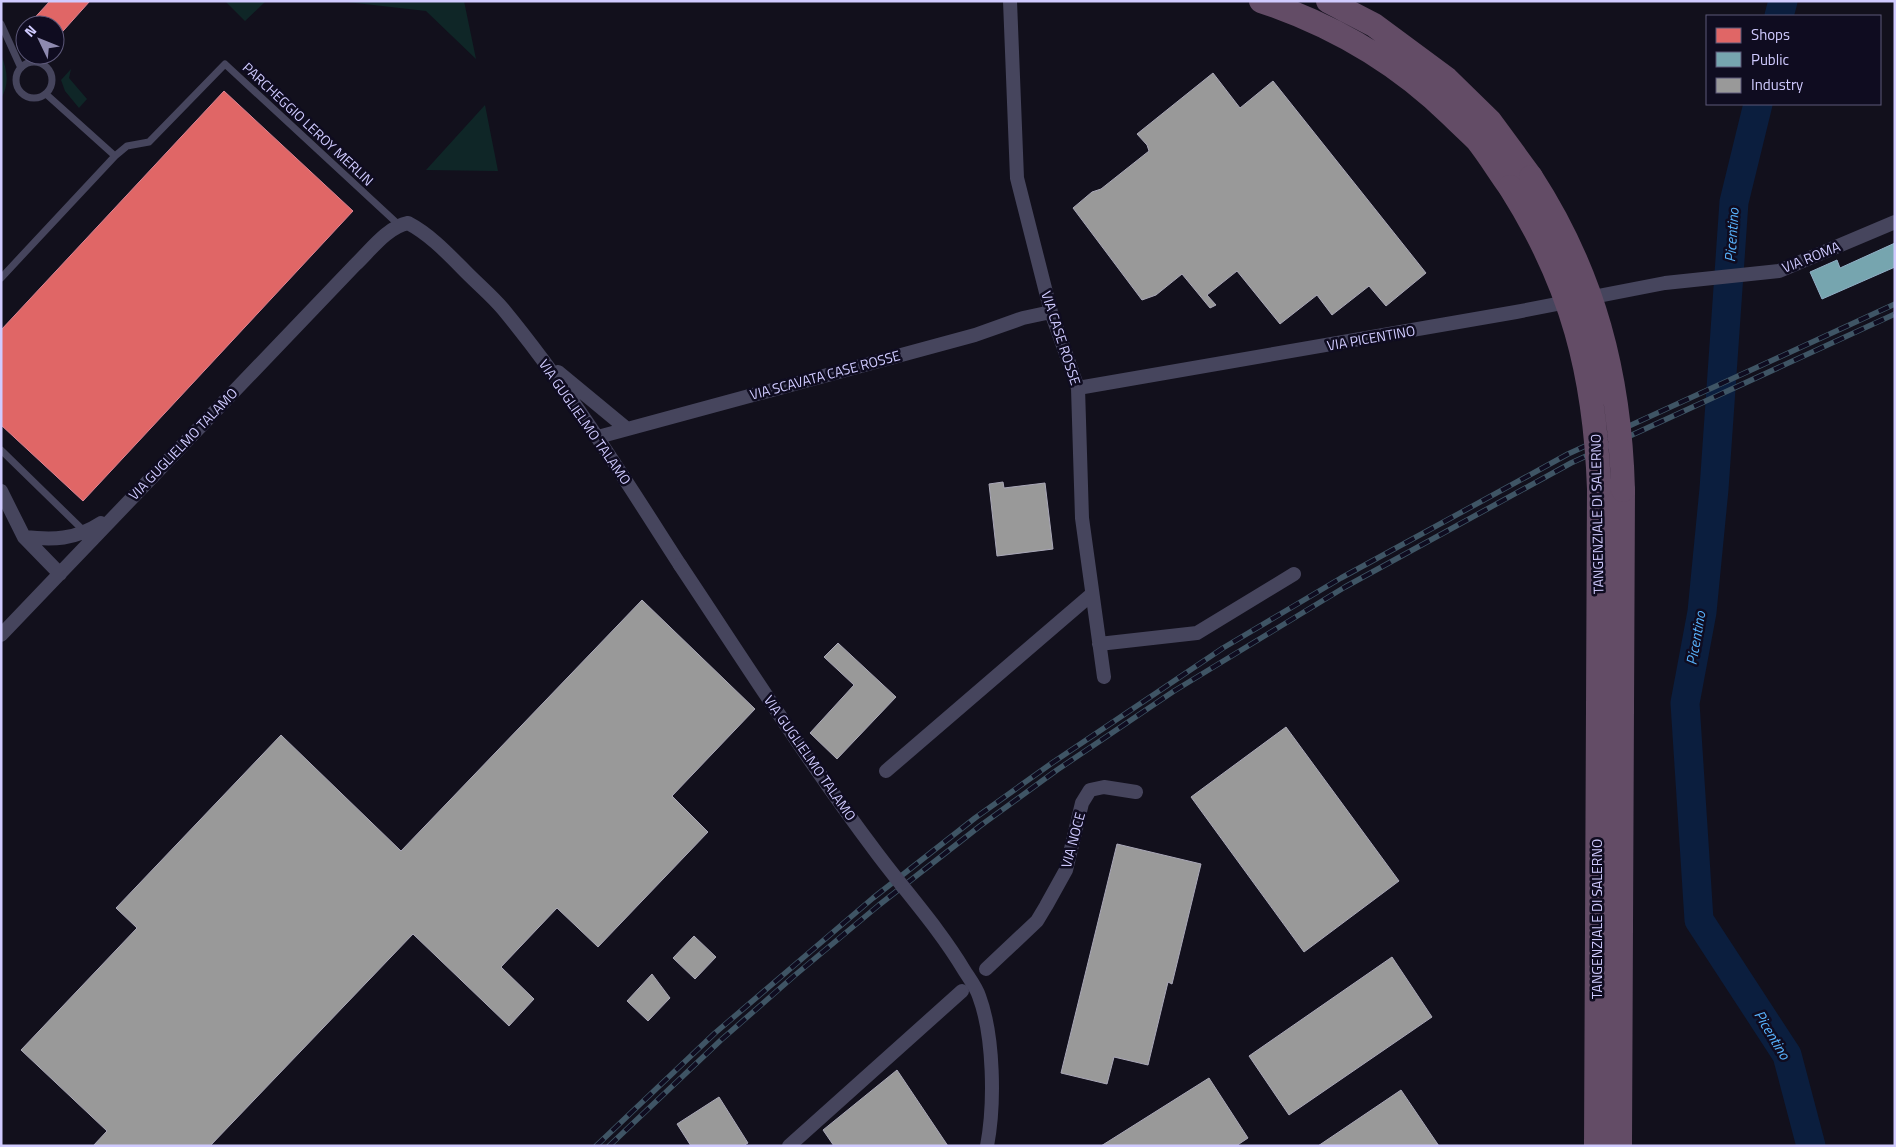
<svg xmlns="http://www.w3.org/2000/svg" width="1896" height="1147" font-family="'Titillium Web',sans-serif">
	<rect width="100%" height="100%" fill="#12101c"/>
	<path fill="#0f2627" d="M 225,1 L 266,1 L 245,21 Z
		M 338,1 L 464,1 L 476,59 L 426,11 Z
		M 1,54 C 7,70 10,83 1,99 Z
		M 71,69 L 69,78 L 87,99 L 79,108 L 65,91 L 61,80 Z
		M 485,105 L 498,171 L 426,170 Z"/>
	<path fill="#e06666" stroke="#db8494" d="M 50,1 L 90,1 L 55,40 L 55,25 L 28,25 Z
		M 224,91 L 353,211 L 83,501 L 1,425 L 1,330 Z"/>
	<path fill="#76a5af" stroke="#91b0c7" d="M 1895,243 L 1895,267 L 1822,299 L 1810,272 L 1837,260 L 1840,268 Z"/>
	<path fill="#999" stroke="#aaa8b8" d="M 1213,73 L 1240,108 L 1273,81 L 1426,273 L 1386,306 L 1369,286 L 1332,315 L 1317,295 L 1280,324 L 1237,271 L 1207,295 L 1216,305 L 1210,308 L 1182,274 L 1156,295 L 1142,300 L 1073,208 L 1092,192 L 1101,189 L 1149,151 L 1147,145 L 1137,134 Z
		M 1003,482 L 1004,488 L 1045,483 L 1053,549 L 997,556 L 989,484 Z
		M 642,600 L 755,709 L 672,796 L 708,832 L 598,947 L 557,908 L 501,967 L 534,999 L 509,1026 L 413,934 L 210,1146 L 93,1146 L 107,1131 L 21,1050 L 137,928 L 116,908 L 281,735 L 401,851 Z
		M 838,643 L 896,697 L 837,759 L 810,733 L 854,685 L 824,657 Z
		M 1286,727 L 1399,881 L 1304,952 L 1191,797 Z
		M 1117,844 L 1201,864 L 1172,984 L 1168,982 L 1148,1065 L 1114,1057 L 1107,1084 L 1061,1073 Z
		M 694,936 L 716,957 L 695,979 L 673,958 Z
		M 1392,957 L 1432,1017 L 1289,1115 L 1249,1056 Z
		M 652,974 L 670,998 L 648,1021 L 627,1001 Z
		M 897,1070 L 948,1146 L 834,1146 L 823,1130 Z
		M 1209,1078 L 1248,1138 L 1236,1146 L 1101,1146 Z
		M 1401,1090 L 1439,1146 L 1318,1146 Z
		M 719,1097 L 748,1143 L 743,1146 L 691,1146 L 677,1124 Z"/>
	<g fill="none" stroke-linecap="round" stroke-linejoin="round">
		<path stroke="#0b1e3e" stroke-width="29" d="M 1779,16 L 1783,1
			M 1758,104 L 1734,202 L 1714,489 L 1702,612 L 1685,703 L 1699,920 L 1787,1055 L 1811,1146"/>
		<path stroke="#46455d" stroke-width="7" d="M 1,24 L 21,68
			M16 80a18 18 0 1 1 36 0a18 18 0 1 1-36 0Z
			M 115,156 L 127,146 L 149,142 L 225,64 L 399,225
			M 1,278 L 115,156 L 46,94
			M 1,450 L 85,532"/>
		<path stroke="#46455d" stroke-width="14" d="M 1010,1 L 1017,178 L 1051,312 L 1078,388 L 1082,518 L 1104,677
			M 558,372 L 627,429
			M 1078,388 L 1516,312 L 1665,283 L 1779,271 L 1895,222
			M 598,437 L 975,335 L 1023,318 L 1051,312
			M 1,491 L 24,537 L 60,574
			M 24,537 C 53,540 75,540 101,523
			M 1,635 L 355,265 C 370,251 387,227 408,223 C 431,235 450,256 468,274 C 480,286 493,297 503,309 C 569,389 624,478 680,565
			M 1099,644 L 1197,633 L 1294,574
			M 886,771 L 1092,594
			M 986,969 L 1037,921 L 1046,906 L 1066,870 L 1082,803 L 1090,790 L 1104,787 L 1136,792
			M 789,1146 L 962,991"/>
		<path stroke="#634c66" stroke-width="24" d="M 1261,1 C 1333,25 1398,63 1452,116 C 1460,124 1469,132 1477,140 C 1489,155 1499,172 1510,187
			M 1328,1 L 1374,25 L 1447,79 L 1490,121 L 1531,177
			M 1596,1146 L 1599,489
			M 1620,1146 L 1623,490"/>
		<g stroke="#3f5565" stroke-width="5.5">
			<path id="rail" d="M 596,1146 L 715,1033 L 873,898 L 975,818 L 1052,763 L 1223,648 L 1341,578 L 1568,454 L 1895,304
				M 609,1146 L 721,1040 L 794,976 L 879,905 L 980,826 L 1057,770 L 1174,691 L 1345,587 L 1571,463 L 1895,314"/>
		</g>
		<use href="#rail" stroke="#0f0c20" stroke-width="4" stroke-dasharray="11" stroke-linecap="butt"/>
		<path stroke="#46455d" stroke-width="14" d="M 680,565 C 744,661 806,759 876,852 C 905,891 939,928 964,970 C 969,978 976,987 979,996 C 994,1036 995,1104 987,1146"/>
		<path stroke="#634c66" stroke-width="24" d="M 1531,177 C 1594,274 1620,375 1623,490
			M 1510,187 C 1572,285 1595,374 1599,489"/>
	</g>
	<g text-anchor="middle" stroke-width="5" stroke-linejoin="round" paint-order="stroke">
		<g font-size="14" fill="#d0cbff" stroke="#0f0c20">
			<text transform="translate(308 124) rotate(43)" y="5">PARCHEGGIO LEROY MERLIN</text>
			<text transform="translate(1811 257) rotate(-22)" y="5">VIA ROMA</text>
			<text transform="translate(1061 338) rotate(72)" y="5">VIA CASE ROSSE</text>
			<text transform="translate(1371 338) rotate(-10)" y="5">VIA PICENTINO</text>
			<text transform="translate(825 375) rotate(-15)" y="5">VIA SCAVATA CASE ROSSE</text>
			<text transform="translate(585 422) rotate(55)" y="5">VIA GUGLIELMO TALAMO</text>
			<text transform="translate(183 444) rotate(-46)" y="5">VIA GUGLIELMO TALAMO</text>
			<text transform="translate(1597 514) rotate(-91)" y="5">TANGENZIALE DI SALERNO</text>
			<text transform="translate(810 758) rotate(55)" y="5">VIA GUGLIELMO TALAMO</text>
			<text transform="translate(1073 840) rotate(-75)" y="5">VIA NOCE</text>
			<text transform="translate(1597 919) rotate(-90)" y="5">TANGENZIALE DI SALERNO</text>
		</g>
		<g font-size="15" font-style="italic" fill="#59b4ff" stroke="#0f0c20">
			<text transform="translate(1732 235) rotate(-86)" y="5">Picentino</text>
			<text transform="translate(1696 638) rotate(-80)" y="5">Picentino</text>
			<text transform="translate(1772 1035) rotate(59)" y="5">Picentino</text>
		</g>
	</g>
	<rect width="1896" height="1147" fill="none" stroke="#d0cbff" stroke-width="5"/>
	<rect x="1706" y="15" width="175" height="90" fill="#0f0c20" stroke="#5c5879"/>
	<rect x="1716" y="28" width="25" height="15" fill="#e06666" stroke="#5c5879"/>
	<text x="1751" y="40" font-size="15" fill="#d0cbff">Shops</text>
	<rect x="1716" y="52" width="25" height="15" fill="#76a5af" stroke="#5c5879"/>
	<text x="1751" y="65" font-size="15" fill="#d0cbff">Public</text>
	<rect x="1716" y="78" width="25" height="15" fill="#999999" stroke="#5c5879"/>
	<text x="1751" y="90" font-size="15" fill="#d0cbff">Industry</text>
	<g transform="translate(40 40) rotate(313)"><circle r="24" fill="#0f0c20" stroke="#5c5879"/>
	<path d="M0-4L9 19L0 12L-9 19Z" fill="#8e8ab0"/>
	<text y="-8" font-size="14" font-weight="bold" text-anchor="middle" fill="#d0cbff">N</text>
	</g>
</svg>
